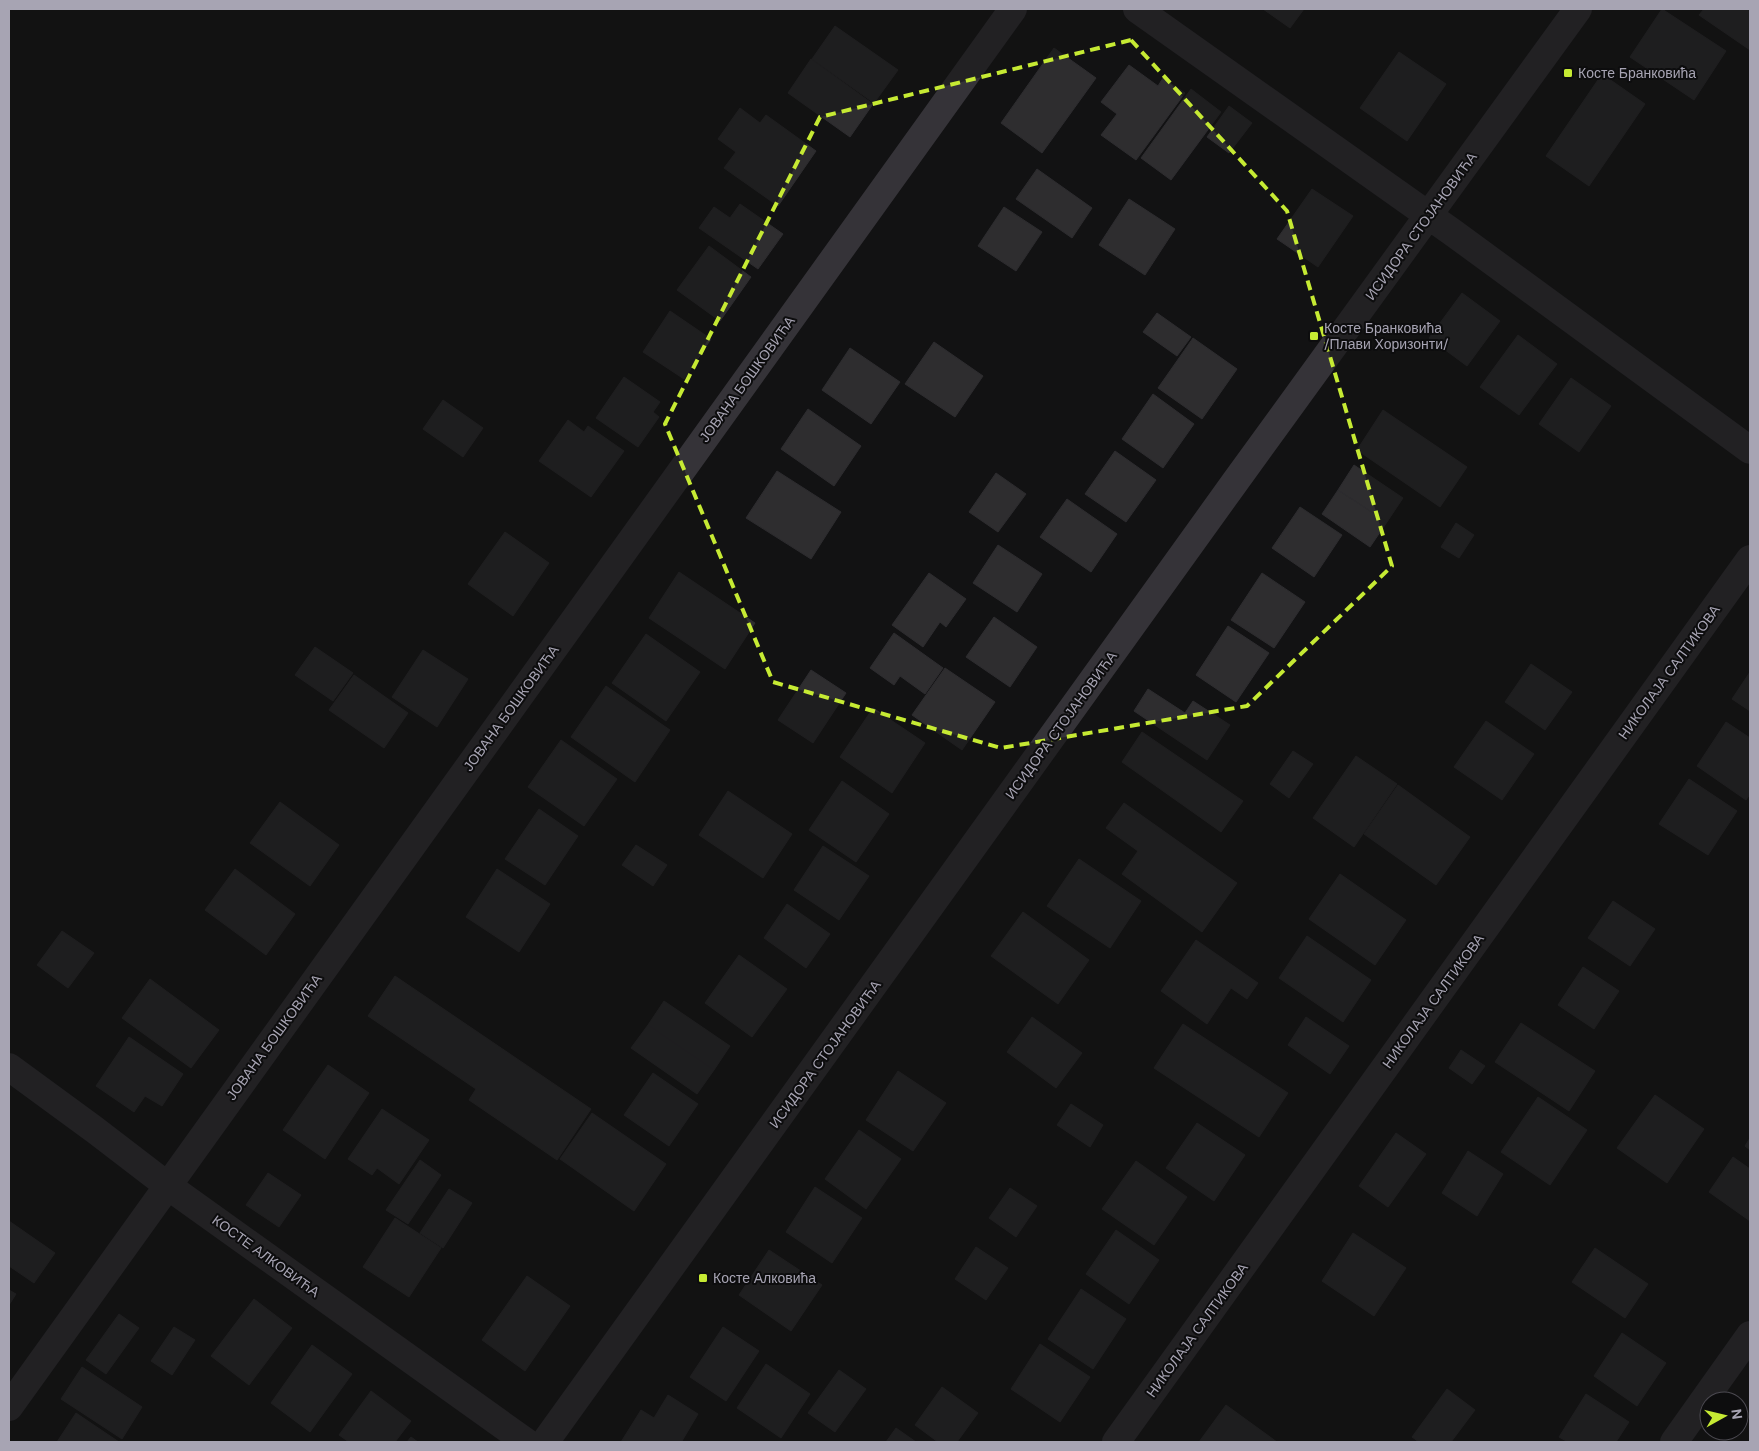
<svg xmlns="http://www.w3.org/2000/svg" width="1759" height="1451" font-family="'DM Sans',sans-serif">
	<rect width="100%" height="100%" fill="#121213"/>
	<path fill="#2e2d2f" stroke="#2d2c2f" d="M 1263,9 L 1304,9 L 1290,28 Z
		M 1662,9 L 1726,51 L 1694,100 L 1630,57 Z
		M 1704,9 L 1750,9 L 1750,50 L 1699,15 Z
		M 835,26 L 898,70 L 874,103 L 812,59 Z
		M 1054,48 L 1096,78 L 1042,153 L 1001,123 Z
		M 1399,52 L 1446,84 L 1407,141 L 1360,108 Z
		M 811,59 L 873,104 L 850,137 L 788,93 Z
		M 1129,65 L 1158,86 L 1163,78 L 1185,93 L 1136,160 L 1101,135 L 1117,114 L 1101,102 Z
		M 1602,74 L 1645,104 L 1589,186 L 1546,156 Z
		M 1191,89 L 1221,112 L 1171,180 L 1141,158 Z
		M 1229,106 L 1252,123 L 1229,153 L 1207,137 Z
		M 740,108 L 760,123 L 766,115 L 816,151 L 778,206 L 724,168 L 736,152 L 718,139 Z
		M 1037,169 L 1092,208 L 1072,238 L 1016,199 Z
		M 1312,189 L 1353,216 L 1318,267 L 1277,239 Z
		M 1129,199 L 1175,229 L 1145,275 L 1099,245 Z
		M 740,204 L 783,234 L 758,269 L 699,228 L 714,207 L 730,218 Z
		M 1004,207 L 1042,232 L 1016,271 L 978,246 Z
		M 709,246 L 751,277 L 720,321 L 677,290 Z
		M 1462,293 L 1500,321 L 1467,366 L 1429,338 Z
		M 670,311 L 711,339 L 684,379 L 643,352 Z
		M 1157,313 L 1191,337 L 1177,356 L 1143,332 Z
		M 1518,335 L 1557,364 L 1519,415 L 1480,387 Z
		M 1193,338 L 1237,369 L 1202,419 L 1158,388 Z
		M 934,342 L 983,376 L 955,417 L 905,384 Z
		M 850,348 L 900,382 L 871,424 L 822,390 Z
		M 624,377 L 660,402 L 653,412 L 659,417 L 638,447 L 596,418 Z
		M 1571,378 L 1611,406 L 1579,452 L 1539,424 Z
		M 1153,394 L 1194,424 L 1163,468 L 1122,439 Z
		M 443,400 L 483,428 L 463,457 L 423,429 Z
		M 808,409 L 861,446 L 834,486 L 781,449 Z
		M 1383,410 L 1467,467 L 1440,507 L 1357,450 Z
		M 568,420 L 584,432 L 588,426 L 624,451 L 591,497 L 539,461 Z
		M 1115,451 L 1156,480 L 1126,522 L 1085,494 Z
		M 1354,465 L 1403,498 L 1387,522 L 1338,490 Z
		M 777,471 L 841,512 L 811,559 L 746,518 Z
		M 996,473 L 1026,494 L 998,532 L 969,512 Z
		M 1338,490 L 1387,522 L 1370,547 L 1322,514 Z
		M 1067,499 L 1117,534 L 1091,572 L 1040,537 Z
		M 1300,507 L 1342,535 L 1314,577 L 1272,548 Z
		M 1456,523 L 1474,535 L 1459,558 L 1441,547 Z
		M 505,532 L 549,563 L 513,616 L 468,584 Z
		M 998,545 L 1042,574 L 1017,612 L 973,583 Z
		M 679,572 L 755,623 L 725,669 L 649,618 Z
		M 929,573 L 966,599 L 946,627 L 940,622 L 923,647 L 892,625 Z
		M 1262,573 L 1305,602 L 1274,648 L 1231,620 Z
		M 994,617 L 1037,647 L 1010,687 L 966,657 Z
		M 1228,626 L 1269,653 L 1236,702 L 1196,675 Z
		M 894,633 L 943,668 L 925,694 L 900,676 L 894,685 L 870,668 Z
		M 646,634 L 700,672 L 666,721 L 612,683 Z
		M 315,647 L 353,673 L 333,701 L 295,675 Z
		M 423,650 L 468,679 L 437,727 L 392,697 Z
		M 1531,664 L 1572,692 L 1545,730 L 1505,702 Z
		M 945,668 L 995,702 L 962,750 L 912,715 Z
		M 811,670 L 846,693 L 813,743 L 778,720 Z
		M 1750,672 L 1750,711 L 1732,699 Z
		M 354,675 L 408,713 L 384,748 L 329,710 Z
		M 606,686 L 670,730 L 635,782 L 571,737 Z
		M 1148,689 L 1185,713 L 1193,701 L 1230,725 L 1207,760 L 1134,711 Z
		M 873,708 L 925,743 L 892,793 L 840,757 Z
		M 1486,721 L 1534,754 L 1502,800 L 1454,767 Z
		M 1726,722 L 1750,738 L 1750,794 L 1746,800 L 1697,766 Z
		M 1142,732 L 1243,801 L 1221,832 L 1122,762 Z
		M 561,740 L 617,779 L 584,826 L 528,787 Z
		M 1293,751 L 1313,764 L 1289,798 L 1270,784 Z
		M 1356,756 L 1397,784 L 1354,847 L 1313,818 Z
		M 1689,779 L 1737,811 L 1708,855 L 1659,824 Z
		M 842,781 L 889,814 L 856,862 L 809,830 Z
		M 1398,785 L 1470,837 L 1436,885 L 1364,834 Z
		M 728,791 L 792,834 L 763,878 L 699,835 Z
		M 280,802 L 339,845 L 310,886 L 250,843 Z
		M 1124,803 L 1237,883 L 1202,932 L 1122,874 L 1138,851 L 1106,828 Z
		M 539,809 L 578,836 L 545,885 L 505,859 Z
		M 636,845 L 667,865 L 653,886 L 622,865 Z
		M 823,846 L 869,876 L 839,920 L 794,890 Z
		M 1079,859 L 1141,901 L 1110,948 L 1047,906 Z
		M 235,869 L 295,914 L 266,955 L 205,910 Z
		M 497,869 L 550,904 L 519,952 L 466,917 Z
		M 1340,874 L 1406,920 L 1375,965 L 1309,919 Z
		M 1613,901 L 1655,929 L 1630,966 L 1588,938 Z
		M 787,904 L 830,934 L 806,968 L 764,938 Z
		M 1023,912 L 1089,960 L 1058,1004 L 991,956 Z
		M 62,931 L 94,953 L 68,988 L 37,965 Z
		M 1307,936 L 1371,980 L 1343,1022 L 1279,978 Z
		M 1196,940 L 1258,983 L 1247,999 L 1231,988 L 1207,1024 L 1161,991 Z
		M 739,955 L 787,989 L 752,1037 L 705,1003 Z
		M 1583,967 L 1619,991 L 1594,1029 L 1558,1005 Z
		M 395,976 L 591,1109 L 557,1160 L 469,1100 L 476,1089 L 368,1016 Z
		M 150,979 L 219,1030 L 191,1068 L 122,1018 Z
		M 664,1001 L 730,1046 L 714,1070 L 648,1025 Z
		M 1032,1017 L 1082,1053 L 1056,1088 L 1007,1052 Z
		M 1306,1017 L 1349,1046 L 1330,1074 L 1288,1045 Z
		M 1521,1023 L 1595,1071 L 1569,1111 L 1495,1062 Z
		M 1183,1024 L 1288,1093 L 1259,1137 L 1154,1068 Z
		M 648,1025 L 714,1070 L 697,1094 L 631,1048 Z
		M 129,1037 L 183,1074 L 162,1106 L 145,1096 L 134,1112 L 96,1086 Z
		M 1461,1050 L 1485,1066 L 1472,1084 L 1449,1068 Z
		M 328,1065 L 369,1093 L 325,1159 L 283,1130 Z
		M 898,1071 L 946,1103 L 913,1151 L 866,1120 Z
		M 653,1073 L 698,1104 L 669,1146 L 624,1115 Z
		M 1655,1095 L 1704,1129 L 1667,1183 L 1617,1148 Z
		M 1538,1097 L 1587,1130 L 1550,1185 L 1501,1152 Z
		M 1071,1104 L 1103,1125 L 1090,1147 L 1057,1125 Z
		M 382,1109 L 429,1140 L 399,1184 L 377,1168 L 372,1175 L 348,1159 Z
		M 592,1113 L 666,1164 L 634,1211 L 560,1159 Z
		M 1197,1123 L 1245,1155 L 1214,1201 L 1166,1168 Z
		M 859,1130 L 901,1159 L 866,1209 L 825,1179 Z
		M 1396,1133 L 1426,1154 L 1388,1207 L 1359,1186 Z
		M 1750,1138 L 1750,1150 L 1745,1146 Z
		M 1468,1151 L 1503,1174 L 1477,1216 L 1442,1193 Z
		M 1733,1157 L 1750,1169 L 1750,1221 L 1709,1192 Z
		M 420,1160 L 441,1175 L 408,1224 L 386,1210 Z
		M 1136,1161 L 1187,1197 L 1154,1245 L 1102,1209 Z
		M 268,1173 L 301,1195 L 279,1227 L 246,1205 Z
		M 815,1187 L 862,1218 L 832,1263 L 786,1232 Z
		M 1010,1188 L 1037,1206 L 1016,1237 L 989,1218 Z
		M 449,1189 L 472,1203 L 443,1248 L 420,1233 Z
		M 395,1218 L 441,1248 L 409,1297 L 363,1267 Z
		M 9,1221 L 55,1253 L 34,1283 L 9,1266 Z
		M 1116,1230 L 1159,1260 L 1129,1304 L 1086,1274 Z
		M 1353,1233 L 1406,1268 L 1374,1316 L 1322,1281 Z
		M 976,1247 L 1008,1268 L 986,1300 L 955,1279 Z
		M 1595,1248 L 1648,1284 L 1625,1318 L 1572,1282 Z
		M 769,1250 L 822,1285 L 791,1331 L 739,1295 Z
		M 527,1276 L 570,1306 L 525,1371 L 482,1340 Z
		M 1081,1289 L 1126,1319 L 1093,1369 L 1048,1339 Z
		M 9,1290 L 16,1294 L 9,1305 Z
		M 254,1299 L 292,1328 L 249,1385 L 211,1356 Z
		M 119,1314 L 139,1328 L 106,1374 L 86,1360 Z
		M 174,1327 L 195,1340 L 172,1375 L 151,1361 Z
		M 723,1327 L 759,1351 L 726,1401 L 690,1377 Z
		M 1622,1333 L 1666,1363 L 1637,1406 L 1594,1376 Z
		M 1040,1344 L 1090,1377 L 1060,1422 L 1011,1389 Z
		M 312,1345 L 352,1374 L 310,1432 L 271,1403 Z
		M 766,1364 L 810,1394 L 781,1438 L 737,1408 Z
		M 82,1367 L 142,1407 L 122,1439 L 61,1399 Z
		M 839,1370 L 866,1389 L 835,1432 L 808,1413 Z
		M 942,1387 L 978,1413 L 957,1442 L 938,1442 L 915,1425 Z
		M 1447,1389 L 1475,1410 L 1451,1442 L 1419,1442 L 1412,1437 Z
		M 371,1391 L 411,1421 L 395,1442 L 349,1442 L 339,1435 Z
		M 1586,1394 L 1629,1422 L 1616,1442 L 1568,1442 L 1559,1437 Z
		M 668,1395 L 698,1414 L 682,1441 L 685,1442 L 621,1442 L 641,1410 L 654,1418 Z
		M 1226,1405 L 1277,1442 L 1199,1442 Z
		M 76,1413 L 119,1442 L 57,1442 Z
		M 896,1428 L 916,1442 L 886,1442 Z
		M 411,1437 L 418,1442 L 407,1442 Z"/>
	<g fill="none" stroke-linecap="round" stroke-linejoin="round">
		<path stroke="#353338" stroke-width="28" d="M 1137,9 L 1452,232 L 1750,450
			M 9,1067 L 95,1130 L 168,1186 L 526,1442
			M 9,1407 L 1013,9
			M 545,1442 L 1235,482 L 1578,9
			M 1116,1442 L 1750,559
			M 1674,1442 L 1750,1335"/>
	</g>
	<path d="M0 0H1759V1451H0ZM 1131,40 L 1287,211 L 1392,566 L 1247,706 L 1001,748 L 773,682 L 665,424 L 820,117 Z" fill="#121213" fill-opacity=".55" fill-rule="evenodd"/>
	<path fill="none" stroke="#c6ea33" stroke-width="4" stroke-dasharray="10 6" stroke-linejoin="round" d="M 1131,40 L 1287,211 L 1392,566 L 1247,706 L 1001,748 L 773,682 L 665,424 L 820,117 Z"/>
	<g fill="#c6ea33" stroke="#0d0d0e" stroke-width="2">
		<rect x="1563" y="68" width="10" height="10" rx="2.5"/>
		<rect x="1309" y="331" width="10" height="10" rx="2.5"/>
		<rect x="698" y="1273" width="10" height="10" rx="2.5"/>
	</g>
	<g text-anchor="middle" stroke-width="4" stroke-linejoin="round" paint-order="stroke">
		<g font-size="14" fill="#a7a4b3" stroke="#0d0d0e" text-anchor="start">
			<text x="1578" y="78">Косте Бранковића</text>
			<text x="1324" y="333">Косте Бранковића<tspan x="1324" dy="16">/Плави Хоризонти/</tspan></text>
			<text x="713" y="1283">Косте Алковића</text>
		</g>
		<g font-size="14" fill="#a7a4b3" stroke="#0d0d0e">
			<text transform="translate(1421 226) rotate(-54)" y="5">ИСИДОРА СТОЈАНОВИЋА</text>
			<text transform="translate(747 379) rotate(-54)" y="5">ЈОВАНА БОШКОВИЋА</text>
			<text transform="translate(1669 672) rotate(-54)" y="5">НИКОЛАЈА САЛТИКОВА</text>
			<text transform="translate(511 708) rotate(-54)" y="5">ЈОВАНА БОШКОВИЋА</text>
			<text transform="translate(1061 725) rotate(-54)" y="5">ИСИДОРА СТОЈАНОВИЋА</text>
			<text transform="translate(1433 1001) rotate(-54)" y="5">НИКОЛАЈА САЛТИКОВА</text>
			<text transform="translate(274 1037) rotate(-54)" y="5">ЈОВАНА БОШКОВИЋА</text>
			<text transform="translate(825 1054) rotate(-54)" y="5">ИСИДОРА СТОЈАНОВИЋА</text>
			<text transform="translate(266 1256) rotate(36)" y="5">КОСТЕ АЛКОВИЋА</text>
			<text transform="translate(1197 1330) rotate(-54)" y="5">НИКОЛАЈА САЛТИКОВА</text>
		</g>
	</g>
	<rect width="1759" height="1451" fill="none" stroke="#a7a4b3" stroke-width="20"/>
	<g transform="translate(1724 1416) rotate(82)"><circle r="24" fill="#0d0d0e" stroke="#4b4950"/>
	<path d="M0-4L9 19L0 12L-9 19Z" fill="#c6ea33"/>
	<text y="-8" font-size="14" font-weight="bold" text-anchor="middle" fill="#a7a4b3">N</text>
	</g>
</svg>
